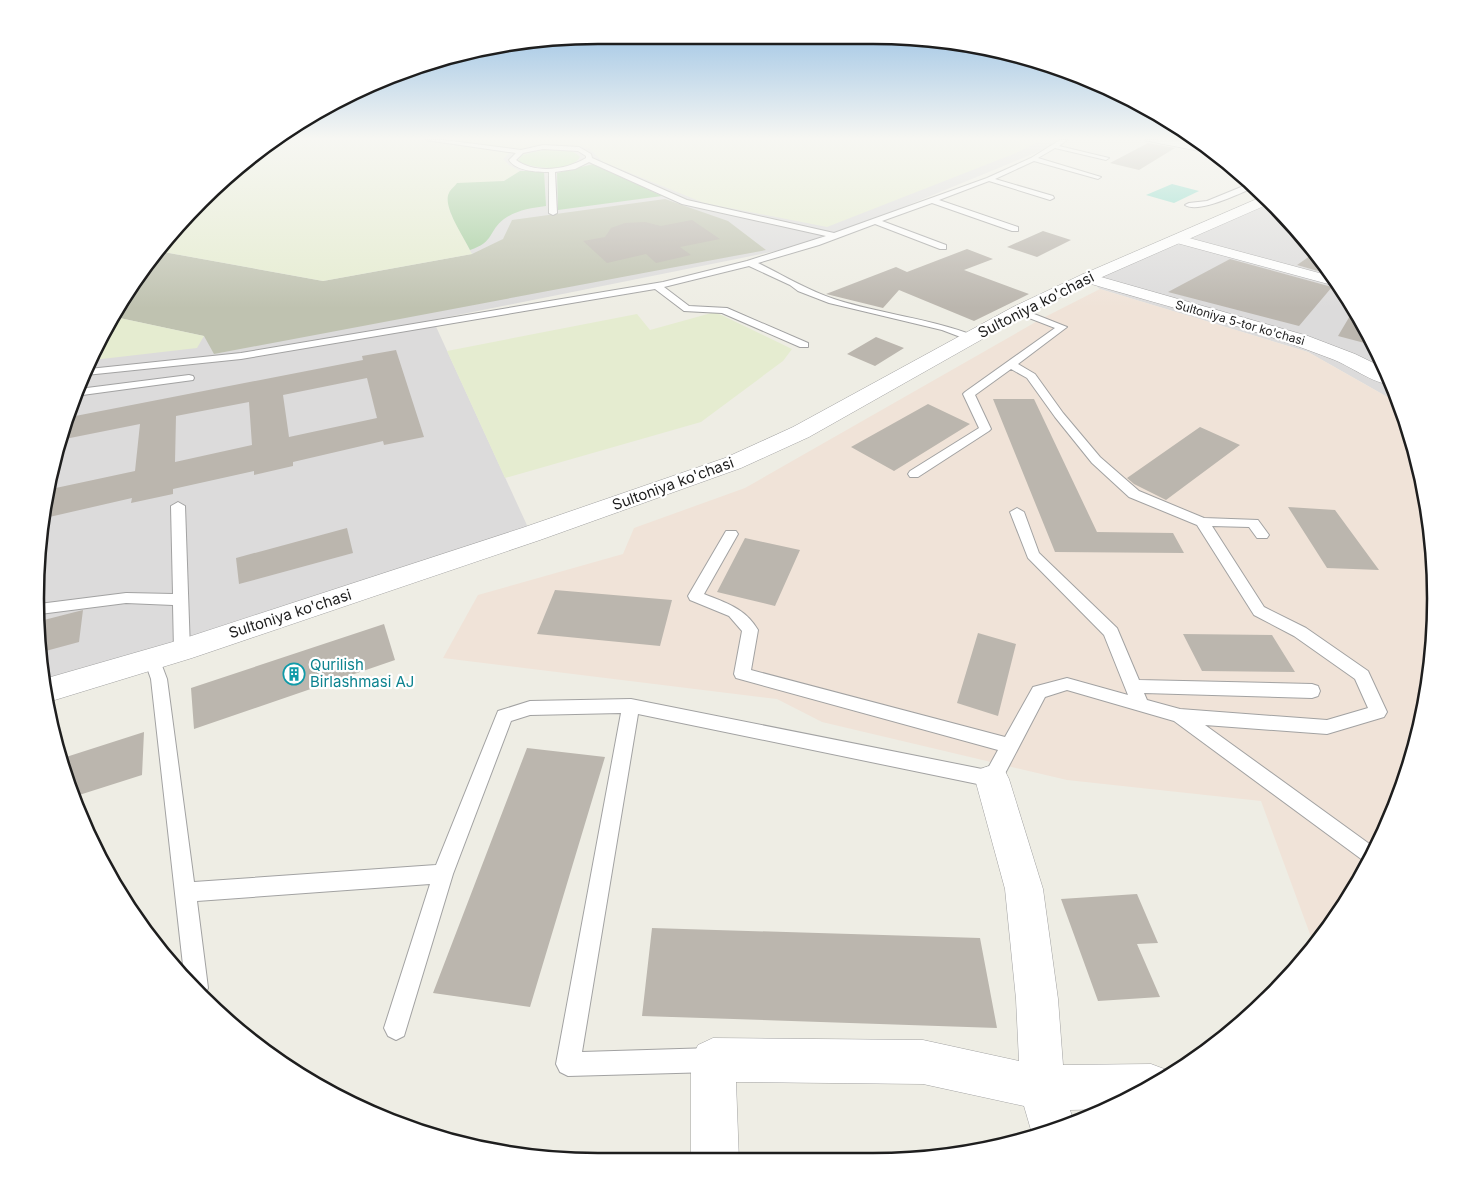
<svg xmlns="http://www.w3.org/2000/svg" width="1471" height="1197" font-family="Inter,sans-serif">
	<rect width="100%" height="100%" fill="#eeede4"/>
	<path fill="#dcdbdb" d="M 278,140 L 1062,140 L 1052,146 L 816,243 L 433,320 L 531,534 L 44,681 L 36,562 L 65,418 L 130,286 L 200,200 Z
		M 1269,199 L 1341,285 L 1378,350 L 1398,403 L 1308,352 L 1100,289 L 1087,278 Z"/>
	<path fill="#f0e3d8" d="M 1100,289 L 1308,352 L 1398,403 L 1417,453 L 1435,562 L 1431,672 L 1406,780 L 1360,880 L 1314,945 L 1261,801 L 1067,780 L 822,722 L 777,699 L 443,658 L 478,595 L 623,554 L 634,528 L 745,488 L 1041,319 Z"/>
	<path fill="#bfc2b0" d="M 665,199 L 728,221 L 766,250 L 214,354 L 204,336 L 115,317 L 130,286 L 158,251 L 323,281 L 472,254 L 503,239 L 512,220 Z"/>
	<path fill="#e5ecd0" d="M 278,140 L 1042,140 L 1016,153 L 827,227 L 704,203 L 603,162 L 589,148 L 567,145 L 523,148 L 509,153 L 503,159 L 509,165 L 520,171 L 504,181 L 457,184 L 450,212 L 472,254 L 323,281 L 158,251 L 200,200 Z
		M 715,312 L 792,349 L 783,361 L 701,422 L 505,478 L 447,351 L 637,314 L 650,330 Z
		M 115,317 L 204,336 L 197,348 L 93,360 Z"/>
	<path fill="#bfe6ac" d="M 547,149 C 558,149 573,148 580,157 C 571,173 532,169 518,161 L 522,155 Z"/>
	<path fill="#a1cc9b" d="M 593,164 L 662,196 L 558,210 L 557,173 Z
		M 520,171 L 544,171 L 546,206 C 531,208 517,210 504,219 C 488,231 495,242 470,250 C 464,237 442,206 449,193 C 450,190 455,186 457,183 L 504,181 Z"/>
	<path fill="#86dac8" d="M 1172,184 L 1199,191 L 1174,203 L 1146,195 Z"/>
	<path fill="#bbb6ae" fill-rule="evenodd" d="M 1148,143 L 1175,148 L 1139,170 L 1110,163 Z
		M 692,220 L 720,239 L 680,247 L 691,255 L 656,263 L 646,254 L 607,263 L 583,241 L 605,237 L 611,228 L 625,223 L 645,222 L 661,226 Z
		M 1043,231 L 1071,240 L 1037,257 L 1007,247 Z
		M 967,249 L 993,259 L 964,270 L 1029,294 L 974,321 L 899,290 L 883,308 L 826,294 L 896,267 L 907,272 Z
		M 1310,256 L 1317,256 L 1332,275 L 1297,265 Z
		M 1230,259 L 1332,287 L 1299,326 L 1168,292 Z
		M 1354,309 L 1371,338 L 1376,346 L 1338,336 Z
		M 876,337 L 904,348 L 875,366 L 847,354 Z
		M 396,350 L 424,437 L 384,445 L 383,441 L 293,462 L 293,466 L 254,475 L 254,471 L 173,489 L 173,494 L 131,503 L 132,498 L 45,518 L 51,489 L 135,471 L 140,424 L 60,440 L 65,418 L 363,360 L 362,356 ZM 367,378 L 377,418 L 289,437 L 283,395 ZM 249,402 L 252,445 L 175,462 L 176,416 Z
		M 993,399 L 1034,399 L 1097,532 L 1173,533 L 1184,553 L 1055,552 Z
		M 928,404 L 970,424 L 894,471 L 851,447 Z
		M 1200,427 L 1240,445 L 1166,500 L 1134,484 L 1127,478 Z
		M 1288,507 L 1335,510 L 1379,570 L 1327,568 Z
		M 347,528 L 353,553 L 239,584 L 236,558 Z
		M 745,538 L 800,550 L 775,606 L 717,592 Z
		M 555,590 L 672,600 L 660,646 L 537,634 Z
		M 83,610 L 79,642 L 42,652 L 40,621 Z
		M 384,624 L 395,660 L 194,729 L 191,688 Z
		M 978,633 L 1016,644 L 998,716 L 957,703 Z
		M 1183,634 L 1272,635 L 1295,672 L 1202,671 Z
		M 144,732 L 142,775 L 76,796 L 63,758 Z
		M 527,748 L 605,757 L 530,1007 L 433,993 Z
		M 1137,894 L 1158,943 L 1137,944 L 1160,997 L 1098,1001 L 1061,899 Z
		M 652,928 L 980,938 L 997,1028 L 642,1016 Z"/>
	<g fill="none" stroke-linecap="round" stroke-linejoin="round">
		<g stroke="#a2a2a2" stroke-width="2">
			<path id="service" d="M 426,140 L 444,140 L 521,150 L 543,145 L 579,147 L 591,154 L 592,158 L 687,200 L 834,233 L 987,178 L 1031,158 L 1060,140 L 1067,140 L 1059,146 L 1109,158 L 1106,160 L 1055,148 L 1038,158 L 1101,177 L 1098,179 L 1034,161 L 995,179 L 1053,196 L 1054,198 L 1050,200 L 989,181 L 939,200 L 1018,227 L 1018,231 L 1012,231 L 932,203 L 882,221 L 946,245 L 946,249 L 940,249 L 875,224 L 819,245 L 758,263 C 783,275 807,290 834,299 C 880,314 929,318 975,336 L 975,340 L 971,341 L 942,330 L 829,303 L 798,291 L 790,285 L 749,266 L 664,287 L 689,306 L 727,308 L 808,343 L 808,347 L 800,347 L 722,313 L 684,311 L 655,289 L 241,359 L 86,375 L 89,369 L 241,353 L 663,282 L 747,261 L 826,236 L 682,204 L 589,162 L 575,169 L 555,172 L 557,213 L 553,215 L 549,213 L 549,172 C 536,172 516,171 509,160 L 516,153 ZM 543,149 L 578,151 L 586,156 L 586,158 C 566,170 535,174 516,160 L 523,153 Z
				M 1144,140 L 1157,140 L 1211,151 L 1215,154 Z
				M 1251,183 L 1255,187 C 1240,193 1199,214 1185,205 L 1189,203 L 1207,201 Z
				M 1019,308 L 1067,327 L 1018,364 L 1035,374 L 1063,413 L 1100,457 L 1139,491 L 1204,518 L 1258,520 L 1269,535 L 1267,538 L 1257,538 L 1249,527 L 1212,526 L 1264,607 L 1306,628 L 1368,671 L 1387,712 L 1384,717 L 1327,734 L 1205,725 L 1375,848 L 1368,864 L 1174,721 L 1067,690 L 1045,697 L 999,785 L 992,787 L 638,714 L 582,1052 L 712,1048 L 720,1052 L 724,1060 L 720,1068 L 712,1072 L 568,1076 L 560,1072 L 556,1064 L 621,713 L 530,715 L 511,721 L 453,874 L 404,1036 L 396,1040 L 388,1036 L 384,1028 L 430,884 L 197,901 L 208,988 L 205,995 L 184,974 L 151,679 L 144,659 L 146,655 L 152,653 L 158,655 L 167,679 L 194,882 L 436,865 L 498,711 L 530,701 L 631,699 L 987,770 L 998,750 L 736,678 L 734,674 L 742,631 L 729,616 L 690,600 L 688,596 L 726,531 L 736,531 L 738,534 L 704,594 C 726,603 745,608 758,630 L 751,670 L 1005,737 L 1033,687 L 1067,678 L 1128,695 L 1104,635 L 1028,558 L 1010,512 L 1017,508 L 1024,512 L 1039,553 L 1117,628 L 1139,680 L 1312,684 L 1318,686 L 1320,691 L 1318,696 L 1312,698 L 1144,693 L 1147,700 L 1180,709 L 1327,720 L 1368,708 L 1355,679 L 1294,636 L 1254,615 L 1197,525 L 1129,497 L 1092,463 L 1055,417 L 1027,378 L 1011,369 L 975,395 L 991,429 L 989,431 L 918,477 L 910,477 L 908,474 L 910,471 L 979,428 L 963,394 L 965,392 L 1055,328 L 1016,313 L 1016,309 Z
				M 189,375 L 193,376 L 194,378 L 193,380 L 75,396 L 79,389 Z
				M 178,502 L 185,506 L 190,650 L 188,654 L 182,656 L 176,654 L 174,650 L 173,605 L 126,603 L 40,614 L 39,604 L 126,593 L 173,594 L 171,506 Z"/>
		</g>
		<g stroke="#a2a2a2" stroke-width="1">
			<path id="minor" d="M 1152,140 C 1173,140 1197,139 1213,153 L 1158,143 Z
				M 1178,235 L 1334,277 L 1343,288 L 1173,242 L 1171,239 L 1173,236 Z
				M 1087,273 L 1308,336 L 1355,354 L 1386,369 L 1391,384 C 1375,385 1349,365 1332,359 C 1251,327 1165,306 1081,281 L 1079,278 L 1081,275 Z
				M 992,765 L 1004,769 L 1009,779 L 1043,889 L 1058,999 L 1063,1065 L 1151,1064 L 1167,1070 L 1169,1075 L 1121,1104 L 1108,1109 L 1070,1110 L 1074,1122 L 1033,1137 L 1024,1106 L 923,1084 L 736,1082 L 739,1161 L 691,1161 L 691,1060 L 698,1045 L 713,1038 L 923,1040 L 1019,1061 L 1016,999 L 1005,889 L 975,779 L 980,769 Z"/>
		</g>
		<g stroke="#a2a2a2" stroke-width="1">
			<path id="tertiary" d="M 1264,196 L 1273,202 L 1093,281 L 1025,315 L 809,437 L 741,468 L 540,540 L 192,658 L 45,703 L 44,679 L 176,641 L 522,528 L 725,458 L 793,427 L 1013,307 L 1081,275 Z"/>
		</g>
		<use href="#service" fill="#fff" fill-rule="evenodd"/>
		<use href="#minor" fill="#fff" fill-rule="evenodd"/>
		<use href="#tertiary" fill="#fff" fill-rule="evenodd"/>
	</g>
	<linearGradient id="sky" x2="0" y2="1"><stop stop-color="#8ebbe2"/><stop offset="0.45" stop-color="#f7f7f3"/><stop offset="1" stop-color="#f7f7f3" stop-opacity="0"/></linearGradient>
	<rect width="1471" height="308" fill="url(#sky)"/>
	<defs>
		<g id="building-ring" transform="scale(1.125)"><circle r="9.5" fill="#fff" stroke="#0f9aa8" stroke-width="1.5"/><path d="M-4-6H4V6H1V3H-1V6H-4ZM-2.5-4.3h1.7v1.8h-1.7ZM.8-4.3h1.7v1.8H.8ZM-2.5-1h1.7V.8h-1.7ZM.8-1h1.7V.8H.8Z" fill="#0f9aa8"/></g>
	</defs>
	<g fill-rule="evenodd">
		<use href="#building-ring" x="294" y="674"/>
	</g>
	<g text-anchor="middle" stroke-width="4.5" stroke-linejoin="round" paint-order="stroke">
		<g font-size="12" fill="#1e1e1e" stroke="#fff">
			<text transform="translate(1240 323) rotate(16)" y="4">Sultoniya 5-tor ko'chasi</text>
		</g>
		<g font-size="15" fill="#1e1e1e" stroke="#fff">
			<text transform="translate(1036 305) rotate(-27)" y="5">Sultoniya ko'chasi</text>
			<text transform="translate(673 484) rotate(-20)" y="5">Sultoniya ko'chasi</text>
			<text transform="translate(290 614) rotate(-18)" y="5">Sultoniya ko'chasi</text>
		</g>
		<g font-size="15" fill="#0d838f" stroke="#fff" text-anchor="start">
			<text x="310" y="670">Qurilish<tspan x="310" dy="17">Birlashmasi AJ</tspan></text>
		</g>
	</g>
	<path d="M0 0H1471V1197H0ZM598 44H873A554 554 0 0 1 1427 598V599A554 554 0 0 1 873 1153H598A554 554 0 0 1 44 599V598A554 554 0 0 1 598 44Z" fill="#fff" fill-rule="evenodd"/>
	<path fill="none" stroke="#1e1e1e" stroke-width="2.5" d="M598 44H873A554 554 0 0 1 1427 598V599A554 554 0 0 1 873 1153H598A554 554 0 0 1 44 599V598A554 554 0 0 1 598 44Z"/>
</svg>
